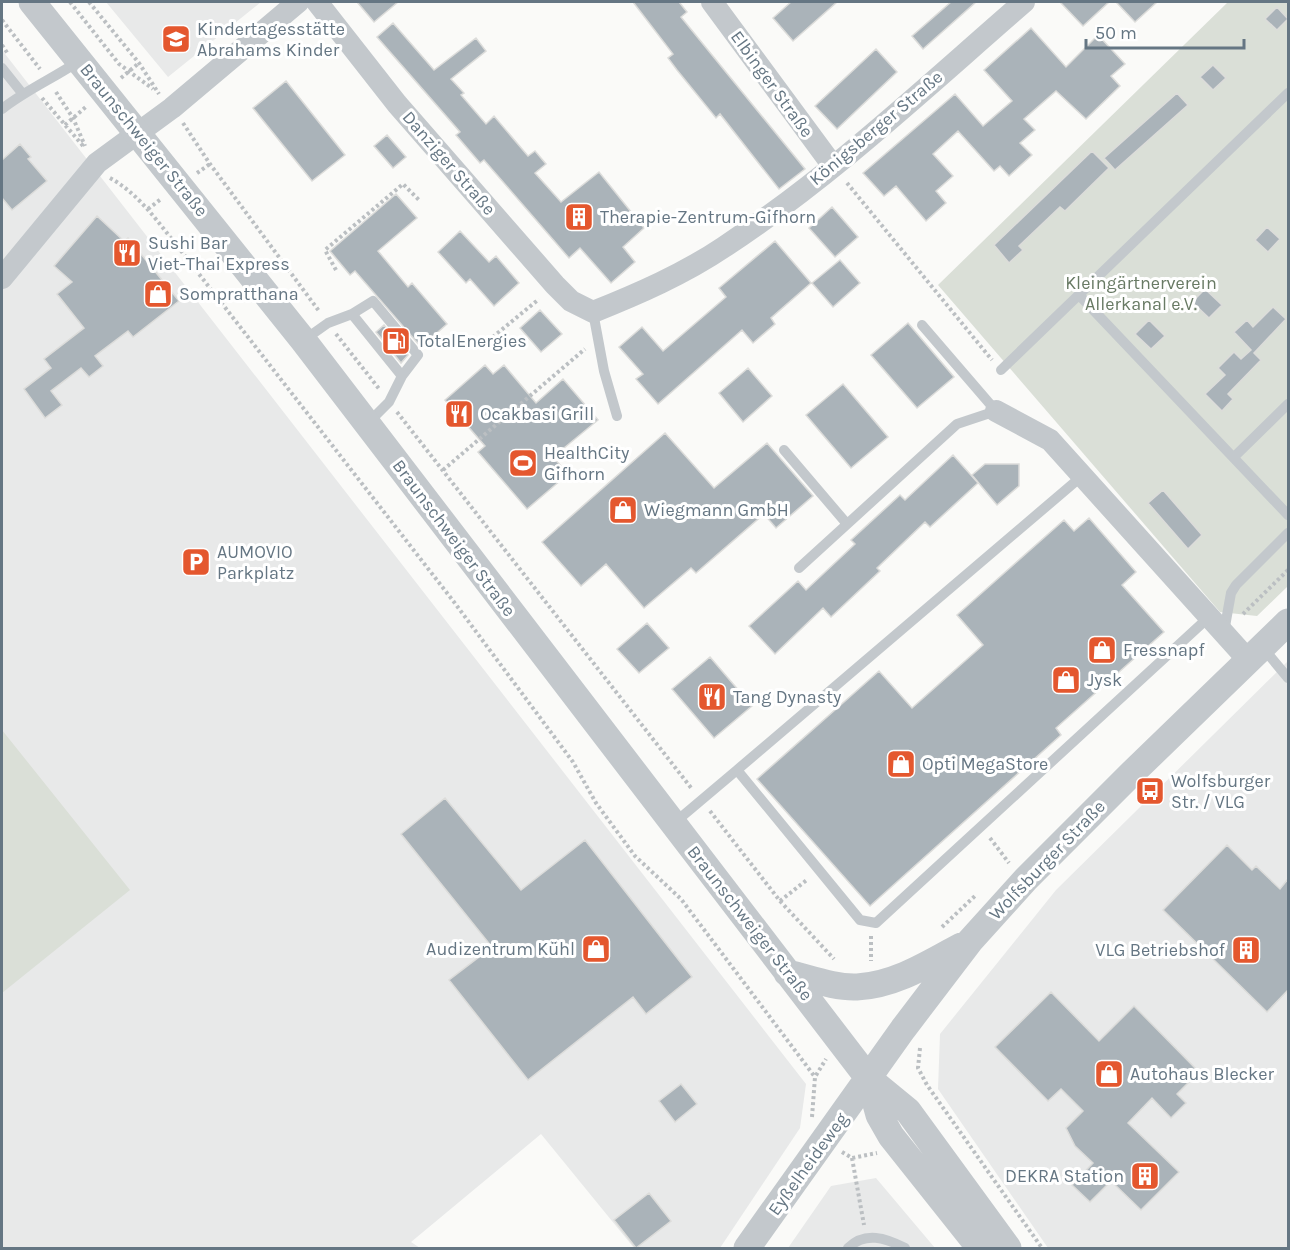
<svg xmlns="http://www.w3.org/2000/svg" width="1290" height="1250" font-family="Karla,sans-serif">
	<rect width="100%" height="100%" fill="#fafaf8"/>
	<path fill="#e8e9e9" d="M 106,2 L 261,2 L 168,77 Z
		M 2,50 L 806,1084 L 800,1128 L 720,1248 L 634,1248 L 541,1134 L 411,1242 L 420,1248 L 2,1248 Z
		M 1288,661 L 1288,1248 L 1048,1248 L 938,1089 L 940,1034 L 1056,890 Z
		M 876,1178 L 935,1248 L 788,1248 L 831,1186 Z"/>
	<path fill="#dadfd7" d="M 1228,2 L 1288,2 L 1288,586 L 1257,616 L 1220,612 L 938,285 Z
		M 2,730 L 130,890 L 2,993 Z"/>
	<path fill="#aab3b9" stroke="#dcdcda" stroke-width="1.5" d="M 357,2 L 398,2 L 374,22 Z
		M 633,2 L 679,2 L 687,12 L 681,17 L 805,169 L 779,189 L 720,114 L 716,118 L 677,70 L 668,58 L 673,54 Z
		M 791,2 L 837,2 L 793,41 L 773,18 Z
		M 951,2 L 976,2 L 923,49 L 912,36 Z
		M 1060,2 L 1109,2 L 1083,26 Z
		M 1116,2 L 1157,2 L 1135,22 Z
		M 1277,7 L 1288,19 L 1277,30 L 1265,19 Z
		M 393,23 L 434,70 L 476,38 L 486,51 L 451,79 L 464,93 L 461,95 L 486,124 L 494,116 L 528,156 L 535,151 L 546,164 L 535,173 L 561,202 L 599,172 L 644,228 L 623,247 L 635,262 L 611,283 L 580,248 L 569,258 L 484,160 L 480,163 L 456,135 L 460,132 L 377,37 Z
		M 1031,28 L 1066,67 L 1098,35 L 1125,64 L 1111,76 L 1120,86 L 1086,119 L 1056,91 L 1024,119 L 1035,130 L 1020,143 L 1032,155 L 1009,176 L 1000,166 L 994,171 L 958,131 L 933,154 L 953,176 L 936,191 L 946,203 L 926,221 L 896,186 L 884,196 L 863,173 L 955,94 L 983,126 L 1012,101 L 984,70 Z
		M 876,49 L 897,72 L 837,129 L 815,106 Z
		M 1213,65 L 1226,78 L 1213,90 L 1200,77 Z
		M 286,81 L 345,155 L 312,181 L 253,108 Z
		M 1177,93 L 1188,105 L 1115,170 L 1104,158 Z
		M 387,135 L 406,157 L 393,168 L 374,146 Z
		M 20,144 L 31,157 L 28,159 L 47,181 L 12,210 L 2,198 L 2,160 Z
		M 1092,151 L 1109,168 L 1065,211 L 1060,207 L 1019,246 L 1023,250 L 1009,263 L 994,245 Z
		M 396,194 L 417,218 L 378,251 L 408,287 L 412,283 L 447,324 L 421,347 L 355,271 L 350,275 L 330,251 Z
		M 832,207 L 858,237 L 835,257 L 809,228 Z
		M 97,216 L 124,241 L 128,238 L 179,301 L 133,337 L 128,331 L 95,356 L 103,366 L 89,377 L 81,368 L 51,391 L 62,405 L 45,418 L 24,389 L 51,368 L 44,359 L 84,328 L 57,294 L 72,282 L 54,266 Z
		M 1267,227 L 1280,239 L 1268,252 L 1255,240 Z
		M 460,231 L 489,262 L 496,256 L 519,283 L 494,306 L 470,279 L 466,283 L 438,252 Z
		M 775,241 L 811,283 L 771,318 L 775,324 L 753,343 L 742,330 L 658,404 L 636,379 L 643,374 L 619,347 L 642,327 L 663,351 L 726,297 L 719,288 Z
		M 840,260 L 860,283 L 833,307 L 812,283 Z
		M 1205,289 L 1222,305 L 1209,318 L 1192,302 Z
		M 1273,307 L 1286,319 L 1254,353 L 1261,360 L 1228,394 L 1233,399 L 1222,411 L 1205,394 L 1225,375 L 1218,368 L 1234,352 L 1241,359 L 1251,350 L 1234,332 L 1247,320 L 1253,327 Z
		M 540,310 L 562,334 L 541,352 L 520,328 Z
		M 1149,320 L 1165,336 L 1151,349 L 1135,334 Z
		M 908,323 L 954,377 L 917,408 L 871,355 Z
		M 384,325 L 408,355 L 401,363 L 376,332 Z
		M 485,365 L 493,374 L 504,365 L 536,403 L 563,379 L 598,420 L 553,457 L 568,474 L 527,509 L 478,452 L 485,446 L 445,400 Z
		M 748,368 L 772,396 L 743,422 L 719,393 Z
		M 843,384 L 888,437 L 851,468 L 806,415 Z
		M 665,433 L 714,488 L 767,443 L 813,496 L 776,528 L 764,514 L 696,573 L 691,568 L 644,608 L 606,564 L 581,586 L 542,542 Z
		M 953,455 L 978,483 L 930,527 L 925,522 L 877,568 L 880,571 L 831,617 L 823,608 L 775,654 L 749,626 L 798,581 L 806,590 L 855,544 L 851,540 L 900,495 L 905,500 Z
		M 985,464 L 1019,464 L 1019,486 L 997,505 L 972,475 Z
		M 1163,490 L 1202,535 L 1188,549 L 1148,503 Z
		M 1089,518 L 1136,572 L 1122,585 L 1164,632 L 1056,728 L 1061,735 L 870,906 L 757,779 L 879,671 L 912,708 L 983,645 L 957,615 L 1064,520 L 1074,531 Z
		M 647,623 L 669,648 L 639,673 L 617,649 Z
		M 710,657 L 752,706 L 714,738 L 672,689 Z
		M 445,798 L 521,890 L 585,840 L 692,977 L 646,1014 L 633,997 L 528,1080 L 449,980 L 492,947 L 401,834 Z
		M 1227,845 L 1252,870 L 1256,866 L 1280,889 L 1288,879 L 1288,990 L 1267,1012 L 1163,910 Z
		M 1051,992 L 1099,1041 L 1134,1006 L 1199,1072 L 1177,1094 L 1186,1103 L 1171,1118 L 1152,1098 L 1128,1123 L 1179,1172 L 1141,1210 L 1111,1181 L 1090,1202 L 1072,1185 L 1093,1163 L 1075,1146 L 1066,1128 L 1083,1111 L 1061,1089 L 1048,1101 L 995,1047 Z
		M 681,1084 L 697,1104 L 675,1122 L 659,1101 Z
		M 649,1193 L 671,1221 L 636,1248 L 614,1220 Z"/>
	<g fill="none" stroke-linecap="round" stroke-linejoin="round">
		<path stroke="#bbbfc2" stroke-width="4" stroke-dasharray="3 3" stroke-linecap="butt" d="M 70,2 L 119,64 L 153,89
			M 89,2 L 139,63 L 159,94
			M 2,20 L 40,69
			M 2,45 L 8,54
			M 121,78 L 139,63
			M 56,92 L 73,118 L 85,146
			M 42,98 L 84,147
			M 183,123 L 210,164 L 319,311
			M 65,125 L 87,106
			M 197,173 L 210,164
			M 110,178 C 138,193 158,222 178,247 L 454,602 L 573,762 L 596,803 L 635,856 L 681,899 L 815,1077
			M 847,183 L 992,360
			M 148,209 L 161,199
			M 336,270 L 325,250 L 403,184 L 420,201
			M 336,334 L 380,390
			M 488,341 L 539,299
			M 397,412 L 692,789
			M 443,470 L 585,349
			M 1243,614 L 1288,570
			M 710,811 L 780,901 L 834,959
			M 990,838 L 1009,863
			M 780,901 L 808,879
			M 942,927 L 976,895
			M 871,936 L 871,961
			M 920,1048 L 918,1068 L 927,1085 L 1042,1248
			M 812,1117 L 815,1077 L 826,1059
			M 842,1152 L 852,1158 L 877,1153
			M 852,1158 L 864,1225"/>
		<path stroke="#c3c8cc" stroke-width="10" d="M 2,68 L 22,93
			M 2,109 C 26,90 54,78 79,61
			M 1080,296 L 1288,515
			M 593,312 L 604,371 L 617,416
			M 352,314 L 373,301 L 418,355 L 402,376
			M 304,340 L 328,323 L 352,314 L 402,376 L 389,402 L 367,424
			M 1001,370 L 1288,93
			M 784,450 L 847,524
			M 1234,457 L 1288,404
			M 799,568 L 957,424 L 996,411 L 922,325
			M 1224,632 L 1231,593 L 1236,585 L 1288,533
			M 1263,648 L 1288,678
			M 737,770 L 1082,476
			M 673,824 L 737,770 L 860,920 L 876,923 L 1209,617
			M 848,1248 C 865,1231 886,1238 905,1248"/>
		<path stroke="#c3c8cc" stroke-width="22" d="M 317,2 L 397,104 L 555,285 L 571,301 L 593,312 C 638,294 684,274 724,247 C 832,176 927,86 1024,2
			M 712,2 L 833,166
			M 2,278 L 97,163 L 172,108 L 298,2
			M 996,411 L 1050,440 L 1249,661"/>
		<path stroke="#c3c8cc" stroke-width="27" d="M 32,2 L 303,340 L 869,1079 L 908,1111 L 1008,1248
			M 787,973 C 809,978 834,988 857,987 C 895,985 928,964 961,946
			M 869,1079 L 879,1115 L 891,1136 L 980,1248
			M 747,1248 L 903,1029 L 970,941 L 1026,879 L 1130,775 L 1288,622"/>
	</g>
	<defs>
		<g id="school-square" transform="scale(1.5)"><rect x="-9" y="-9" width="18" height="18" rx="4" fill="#e4572e" stroke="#fff"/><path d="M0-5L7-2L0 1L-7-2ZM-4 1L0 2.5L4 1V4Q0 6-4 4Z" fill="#fff"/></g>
		<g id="building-square" transform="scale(1.5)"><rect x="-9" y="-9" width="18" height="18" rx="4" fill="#e4572e" stroke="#fff"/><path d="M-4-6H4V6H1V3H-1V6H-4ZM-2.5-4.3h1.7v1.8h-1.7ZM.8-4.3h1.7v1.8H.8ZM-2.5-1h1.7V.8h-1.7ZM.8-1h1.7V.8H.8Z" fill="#fff"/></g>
		<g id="restaurant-square" transform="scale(1.5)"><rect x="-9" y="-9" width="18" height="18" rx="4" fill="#e4572e" stroke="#fff"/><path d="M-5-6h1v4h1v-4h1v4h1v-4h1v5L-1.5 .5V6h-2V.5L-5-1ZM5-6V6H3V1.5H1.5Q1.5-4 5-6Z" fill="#fff"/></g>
		<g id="shop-square" transform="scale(1.5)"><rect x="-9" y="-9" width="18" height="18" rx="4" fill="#e4572e" stroke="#fff"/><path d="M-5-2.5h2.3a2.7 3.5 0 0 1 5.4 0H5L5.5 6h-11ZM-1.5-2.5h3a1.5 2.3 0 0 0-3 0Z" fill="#fff"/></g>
		<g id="fuel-square" transform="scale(1.5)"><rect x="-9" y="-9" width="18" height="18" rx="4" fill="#e4572e" stroke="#fff"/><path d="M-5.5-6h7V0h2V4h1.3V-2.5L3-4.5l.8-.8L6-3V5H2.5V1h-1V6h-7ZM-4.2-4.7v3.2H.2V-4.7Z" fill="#fff"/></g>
		<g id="stadium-square" transform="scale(1.5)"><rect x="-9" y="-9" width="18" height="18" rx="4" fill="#e4572e" stroke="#fff"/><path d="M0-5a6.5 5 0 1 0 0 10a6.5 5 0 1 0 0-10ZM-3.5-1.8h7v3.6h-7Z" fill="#fff"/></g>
		<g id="parking-square" transform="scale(1.5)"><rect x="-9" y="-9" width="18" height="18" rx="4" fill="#e4572e" stroke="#fff"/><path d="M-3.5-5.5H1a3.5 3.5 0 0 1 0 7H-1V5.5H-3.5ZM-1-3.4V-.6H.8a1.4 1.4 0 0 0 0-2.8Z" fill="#fff"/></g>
		<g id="bus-square" transform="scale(1.5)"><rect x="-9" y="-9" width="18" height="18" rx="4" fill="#e4572e" stroke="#fff"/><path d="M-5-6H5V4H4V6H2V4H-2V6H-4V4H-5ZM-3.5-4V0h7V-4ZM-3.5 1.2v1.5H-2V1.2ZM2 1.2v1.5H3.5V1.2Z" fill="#fff"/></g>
	</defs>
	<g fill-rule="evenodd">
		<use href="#school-square" x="176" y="39"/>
		<use href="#building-square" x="579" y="217"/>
		<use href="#restaurant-square" x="127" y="253"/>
		<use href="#shop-square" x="158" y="294"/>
		<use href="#fuel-square" x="396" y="341"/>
		<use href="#restaurant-square" x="459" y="414"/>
		<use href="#stadium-square" x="523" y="463"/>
		<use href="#shop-square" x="623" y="510"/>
		<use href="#parking-square" x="196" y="562"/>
		<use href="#shop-square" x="1102" y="650"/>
		<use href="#shop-square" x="1066" y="680"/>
		<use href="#restaurant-square" x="712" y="697"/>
		<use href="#shop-square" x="901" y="764"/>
		<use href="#bus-square" x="1150" y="791"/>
		<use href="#shop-square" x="596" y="949"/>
		<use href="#building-square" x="1246" y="950"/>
		<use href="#shop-square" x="1109" y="1074"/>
		<use href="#building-square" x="1145" y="1176"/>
	</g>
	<g text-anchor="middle" stroke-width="6" stroke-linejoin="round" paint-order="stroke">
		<g font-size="18" fill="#657683" stroke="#fff" text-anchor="start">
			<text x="197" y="35">Kindertagesstätte<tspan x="197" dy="21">Abrahams Kinder</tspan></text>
			<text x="600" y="223">Therapie-Zentrum-Gifhorn</text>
			<text x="148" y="249">Sushi Bar<tspan x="148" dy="21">Viet-Thai Express</tspan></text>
			<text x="179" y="300">Sompratthana</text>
			<text x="417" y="347">TotalEnergies</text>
			<text x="480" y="420">Ocakbasi Grill</text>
			<text x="544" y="459">HealthCity<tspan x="544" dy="21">Gifhorn</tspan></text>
			<text x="644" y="516">Wiegmann GmbH</text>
			<text x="217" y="558">AUMOVIO<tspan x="217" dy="21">Parkplatz</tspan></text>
			<text x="1123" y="656">Fressnapf</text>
			<text x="1087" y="686">Jysk</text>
			<text x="733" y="703">Tang Dynasty</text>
			<text x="922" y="770">Opti MegaStore</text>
			<text x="1171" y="787">Wolfsburger<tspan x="1171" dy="21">Str. / VLG</tspan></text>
			<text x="575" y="955" text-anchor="end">Audizentrum Kühl</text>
			<text x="1225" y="956" text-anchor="end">VLG Betriebshof</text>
			<text x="1130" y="1080">Autohaus Blecker</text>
			<text x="1124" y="1182" text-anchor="end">DEKRA Station</text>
		</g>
		<g font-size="18" fill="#657683" stroke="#fff">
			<text transform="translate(772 84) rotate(54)" y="6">Elbinger Straße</text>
			<text transform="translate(876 128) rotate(-40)" y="6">Königsberger Straße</text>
			<text transform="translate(144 140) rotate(51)" y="6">Braunschweiger Straße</text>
			<text transform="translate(449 163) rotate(49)" y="6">Danziger Straße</text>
			<text transform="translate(454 538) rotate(53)" y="6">Braunschweiger Straße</text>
			<text transform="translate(1047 860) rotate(-46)" y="6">Wolfsburger Straße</text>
			<text transform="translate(750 923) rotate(52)" y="6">Braunschweiger Straße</text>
			<text transform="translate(808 1164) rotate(-54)" y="6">Eyßelheideweg</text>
		</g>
		<g font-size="18" fill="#687a64" stroke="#fff">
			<text x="1141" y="289">Kleingärtnerverein<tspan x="1141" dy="21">Allerkanal e.V.</tspan></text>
		</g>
	</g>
	<rect width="1290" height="1250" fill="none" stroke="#657683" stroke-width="6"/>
	<path d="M1086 39v9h158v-9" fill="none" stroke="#657683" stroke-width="3"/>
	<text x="1095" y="39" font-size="18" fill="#657683" stroke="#ffffff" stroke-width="4.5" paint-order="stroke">50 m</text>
</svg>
